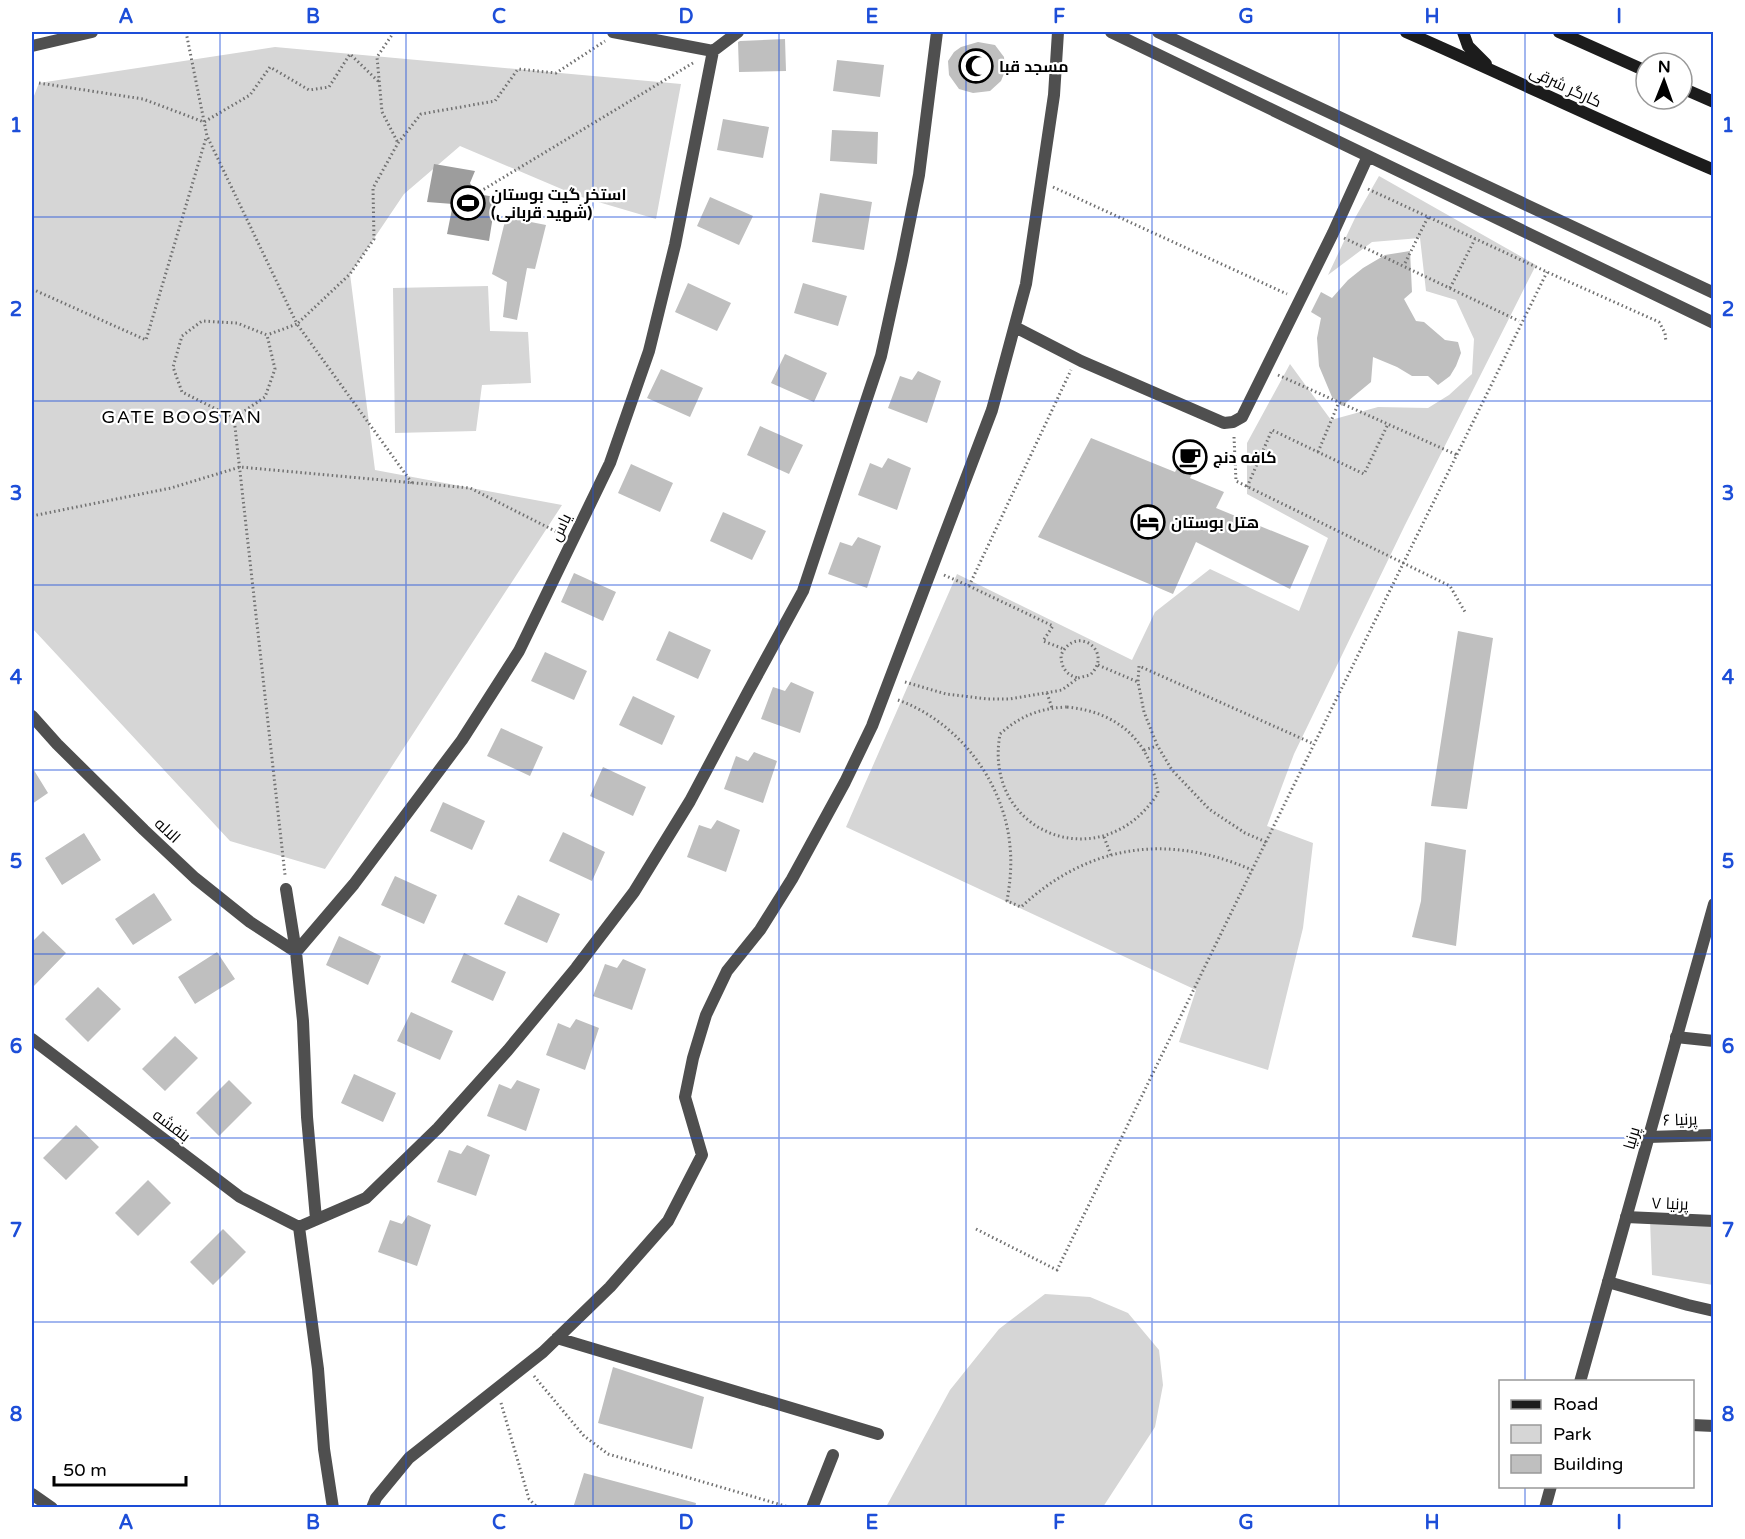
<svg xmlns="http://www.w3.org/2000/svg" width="1745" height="1539" font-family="'Varela Round',Cairo,sans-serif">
	<rect width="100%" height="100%" fill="#fff"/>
	<path fill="#d6d6d6" d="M 275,47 L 681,84 L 656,219 L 578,196 L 460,146 L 404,194 L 350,274 L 375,470 L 562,505 L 325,869 L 230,841 L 32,628 L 32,101 L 39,83 Z
		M 1379,176 L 1536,265 L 1405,525 L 1294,754 L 1267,826 L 1313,843 L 1303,928 L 1268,1070 L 1179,1042 L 1196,990 L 846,827 L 957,574 L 1132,660 L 1155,612 L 1210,569 L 1299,611 L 1328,538 L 1247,494 L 1247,443 L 1290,364 L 1331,420 L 1378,407 L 1428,408 L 1449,395 L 1472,374 L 1474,339 L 1456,300 L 1426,291 L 1420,238 L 1372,242 L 1328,275 L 1355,218 Z
		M 488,286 L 490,331 L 528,332 L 531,383 L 482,385 L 476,431 L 395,433 L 393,288 Z
		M 1650,1219 L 1713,1222 L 1713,1285 L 1652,1275 Z
		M 1045,1294 L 1090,1297 L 1128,1313 L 1159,1350 L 1163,1385 L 1155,1427 L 1103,1507 L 886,1507 L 950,1390 L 999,1329 Z"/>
	<path fill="#9d9d9d" d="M 434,164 L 475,171 L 470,183 L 476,194 L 496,197 L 489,241 L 447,234 L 453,204 L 427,202 Z"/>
	<path fill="#bfbfbf" d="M 785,39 L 786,71 L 739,72 L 738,42 L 740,41 Z
		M 978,42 L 995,45 L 1004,57 L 1005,71 L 1001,81 L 990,91 L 973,93 L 959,89 L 949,75 L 948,61 L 954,52 L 961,47 Z
		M 837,60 L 884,65 L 880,97 L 833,91 Z
		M 723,119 L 769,127 L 763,158 L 717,150 Z
		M 832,130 L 878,132 L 877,164 L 830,161 Z
		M 820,193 L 872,202 L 864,250 L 812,242 Z
		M 710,197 L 753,216 L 739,245 L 697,226 Z
		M 506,217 L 546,225 L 535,269 L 527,268 L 517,320 L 503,317 L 507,282 L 492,274 Z
		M 1410,251 L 1412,292 L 1404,299 L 1416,321 L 1424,322 L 1445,340 L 1458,342 L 1461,353 L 1456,366 L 1450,376 L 1438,385 L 1428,376 L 1412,376 L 1397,367 L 1373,357 L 1371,382 L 1342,406 L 1332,397 L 1319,366 L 1317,338 L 1321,318 L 1311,312 L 1321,292 L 1332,298 L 1348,280 L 1363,268 L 1385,255 Z
		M 688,283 L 731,303 L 717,331 L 675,312 Z
		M 803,283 L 847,296 L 838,326 L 794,313 Z
		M 785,354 L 827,373 L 814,402 L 771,383 Z
		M 661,369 L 703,388 L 690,417 L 647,398 Z
		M 918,371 L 941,381 L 927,423 L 888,408 L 900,376 L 912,380 Z
		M 760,426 L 803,445 L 789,474 L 747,455 Z
		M 1091,438 L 1175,472 L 1190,444 L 1203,453 L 1190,478 L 1224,492 L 1216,508 L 1309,546 L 1290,589 L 1196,542 L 1173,594 L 1038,537 Z
		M 888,458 L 911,468 L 897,510 L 858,495 L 870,463 L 882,468 Z
		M 631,464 L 673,483 L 660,512 L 618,493 Z
		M 723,512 L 766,531 L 752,560 L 710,541 Z
		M 858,537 L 881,546 L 867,588 L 828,574 L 840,542 L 852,546 Z
		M 574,573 L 616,592 L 603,621 L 561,602 Z
		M 669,631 L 711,650 L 698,679 L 656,660 Z
		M 1458,631 L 1493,638 L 1467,809 L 1431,806 Z
		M 545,652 L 587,671 L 574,700 L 531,681 Z
		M 791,682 L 814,692 L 800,733 L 761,719 L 773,687 L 785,691 Z
		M 633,696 L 675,716 L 662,745 L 619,725 Z
		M 501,728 L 543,747 L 530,776 L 487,756 Z
		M 754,752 L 777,761 L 763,803 L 724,789 L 736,756 L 748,761 Z
		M 32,767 L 48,793 L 32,804 Z
		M 603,767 L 646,787 L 633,816 L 590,796 Z
		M 443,802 L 485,821 L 472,850 L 430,831 Z
		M 717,820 L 740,830 L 726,872 L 687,857 L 699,825 L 711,829 Z
		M 563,832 L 605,852 L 592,881 L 549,861 Z
		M 84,833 L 101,860 L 62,885 L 45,858 Z
		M 1425,842 L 1466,850 L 1456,946 L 1412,937 L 1421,901 Z
		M 395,876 L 437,895 L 424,924 L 381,905 Z
		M 154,893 L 172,920 L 133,945 L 115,919 Z
		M 518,895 L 560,914 L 547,943 L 504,924 Z
		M 43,931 L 66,953 L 32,988 L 32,942 Z
		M 339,936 L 381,956 L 368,985 L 326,965 Z
		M 217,952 L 235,979 L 195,1004 L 178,977 Z
		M 464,953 L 506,972 L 493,1001 L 451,982 Z
		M 623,959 L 646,969 L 632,1010 L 593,996 L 605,964 L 617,968 Z
		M 98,987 L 121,1009 L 88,1042 L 65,1019 Z
		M 411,1012 L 453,1031 L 440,1060 L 397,1041 Z
		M 576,1019 L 599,1028 L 585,1070 L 546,1055 L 558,1023 L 570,1028 Z
		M 175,1036 L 198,1058 L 165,1091 L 142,1069 Z
		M 354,1074 L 396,1093 L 383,1122 L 341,1103 Z
		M 229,1080 L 252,1103 L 219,1136 L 196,1113 Z
		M 517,1080 L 540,1089 L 526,1131 L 487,1116 L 499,1084 L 511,1089 Z
		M 76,1125 L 99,1147 L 66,1180 L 43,1158 Z
		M 467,1145 L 490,1155 L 476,1196 L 437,1182 L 449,1150 L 461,1154 Z
		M 148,1180 L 171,1203 L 138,1236 L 115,1213 Z
		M 408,1215 L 431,1225 L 417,1266 L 378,1252 L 390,1220 L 402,1224 Z
		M 223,1229 L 246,1252 L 213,1285 L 190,1262 Z
		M 613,1367 L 704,1397 L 692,1449 L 598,1423 Z
		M 584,1473 L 696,1503 L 695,1508 L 573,1508 Z"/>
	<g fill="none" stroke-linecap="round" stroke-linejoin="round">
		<path stroke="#717171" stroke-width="3" stroke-dasharray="1.5 3" stroke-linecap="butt" d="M 186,32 L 207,136 L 297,324 L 267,335
			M 394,32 L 377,57 L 382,112 L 398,143
			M 39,83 L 143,99 L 204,122 L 250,95 L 270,67 L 309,90 L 329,87 L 350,54 L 380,83
			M 1053,187 L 1287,294
			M 1368,189 L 1547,272 L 1659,322 L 1665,333 L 1666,342
			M 476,194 L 693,63
			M 1344,238 L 1519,321
			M 1405,263 L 1428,217
			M 1450,288 L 1475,239
			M 32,289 L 146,340 L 206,138
			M 1278,375 L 1457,455
			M 234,418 L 182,392 L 173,367 L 182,336 L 202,321 L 237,323 L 267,335 L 275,369 L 265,397 L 234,418 L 285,875
			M 1234,437 L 1236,481 L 1450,586 L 1465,612
			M 1318,452 L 1339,402
			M 412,483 L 297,324 L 350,274 L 374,239 L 373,188 L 398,143 L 421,114 L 495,101 L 518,69 L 556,73 L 605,41
			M 1247,487 L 1272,430 L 1364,474 L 1388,424
			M 32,516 L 171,488 L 240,467 L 470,488 L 561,534
			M 944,575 L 969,586 L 1053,626 L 1043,641 L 1064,649
			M 969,586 L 1071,370
			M 1098,665 L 1138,682
			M 905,682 L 946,694 L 988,699 L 1010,699 L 1062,690 L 1078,678 L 1090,675 C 1115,652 1076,623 1061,655 C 1061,667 1066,675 1078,678
			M 1047,693 L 1052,708
			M 898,700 C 959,722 1004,782 1010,846 C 1012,865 1010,883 1007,901 L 1021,907 C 1089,844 1168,833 1252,870
			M 1067,707 C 1119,712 1151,742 1158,793 C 1103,880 982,834 1000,734 C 1020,716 1040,708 1067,707 Z
			M 1144,750 L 1157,746
			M 1104,837 L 1111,855
			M 1266,842 L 1245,833 L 1209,809 L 1172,770 L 1157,745 L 1144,712 L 1138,682 L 1139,666 L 1314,744
			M 976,1229 L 1057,1270 L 1252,870 L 1547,272
			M 534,1376 L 584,1436 L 608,1454 L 792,1508
			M 501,1403 L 529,1499 L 538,1508"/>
		<path stroke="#4f4f4f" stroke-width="12" d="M 613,32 L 713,51 L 738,32
			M 1111,32 L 1714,323
			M 1158,32 L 1714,293
			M 32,46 L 92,32
			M 1015,327 L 1081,361 L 1224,423 L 1233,422 L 1242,417 L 1333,233 L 1368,156
			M 32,716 L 57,744 L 144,830 L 195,878 L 250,922 L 296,952 L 354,884 L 462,740 L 519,651 L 610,463 L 649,351 L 675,245 L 713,51
			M 286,889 L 296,952 L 303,1021 L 307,1117 L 316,1219
			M 1676,1037 L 1714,1041
			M 32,1039 L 240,1197 L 299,1227
			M 1648,1137 L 1714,1135
			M 1626,1217 L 1714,1221
			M 299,1227 L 366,1198 L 438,1128 L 508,1050 L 576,968 L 634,892 L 690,801 L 748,692 L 803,591 L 881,356 L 902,260 L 919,175 L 937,32
			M 299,1227 L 318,1369 L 324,1449 L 333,1508
			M 1608,1282 L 1688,1305 L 1714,1311
			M 557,1338 L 878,1434
			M 1692,1425 L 1714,1426
			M 32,1494 L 52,1508
			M 372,1508 L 376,1498 L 409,1458 L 543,1352 L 610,1287 L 668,1221 L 702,1155 L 685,1097 L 693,1058 L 706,1015 L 727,971 L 760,930 L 792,879 L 845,782 L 872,726 L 992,410 L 1026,284 L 1054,95 L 1058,32
			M 812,1508 L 833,1455"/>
		<path stroke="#4f4f4f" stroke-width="12" d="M 1580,1382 L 1714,904
			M 1545,1508 L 1551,1486"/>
		<path stroke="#1c1c1c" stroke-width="12" d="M 1406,32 C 1509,77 1610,126 1714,170
			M 1463,32 L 1468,46 L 1486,64
			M 1559,32 L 1646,71
			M 1682,88 L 1714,102"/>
	</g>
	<path fill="none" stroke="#1d4ed8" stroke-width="1.5" stroke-opacity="0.55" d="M 220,32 L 220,1508M 406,32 L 406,1508M 593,32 L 593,1508M 779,32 L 779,1508M 966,32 L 966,1508M 1152,32 L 1152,1508M 1339,32 L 1339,1508M 1525,32 L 1525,1382M 32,217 L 1714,217M 32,401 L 1714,401M 32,585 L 1714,585M 32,770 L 1714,770M 32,954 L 1714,954M 32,1138 L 1714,1138M 32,1322 L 1714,1322M 1525,1486 L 1525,1508"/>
	<defs>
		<g id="mosque-ring" transform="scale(1.725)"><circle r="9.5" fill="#fff" stroke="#000" stroke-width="1.5"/><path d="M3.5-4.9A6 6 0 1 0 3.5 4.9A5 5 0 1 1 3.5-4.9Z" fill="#000"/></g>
		<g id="stadium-ring" transform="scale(1.725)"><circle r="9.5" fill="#fff" stroke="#000" stroke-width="1.5"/><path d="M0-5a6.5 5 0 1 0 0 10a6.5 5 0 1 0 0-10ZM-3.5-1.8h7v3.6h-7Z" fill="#000"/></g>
		<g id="cafe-ring" transform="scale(1.725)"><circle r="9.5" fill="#fff" stroke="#000" stroke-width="1.5"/><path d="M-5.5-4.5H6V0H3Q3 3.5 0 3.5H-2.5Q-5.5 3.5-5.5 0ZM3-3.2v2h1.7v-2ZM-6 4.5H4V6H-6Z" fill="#000"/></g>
		<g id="hotel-ring" transform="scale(1.725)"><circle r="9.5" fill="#fff" stroke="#000" stroke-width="1.5"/><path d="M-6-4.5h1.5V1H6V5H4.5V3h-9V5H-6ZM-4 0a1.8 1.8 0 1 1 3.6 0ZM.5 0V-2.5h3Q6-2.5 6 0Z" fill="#000"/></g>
	</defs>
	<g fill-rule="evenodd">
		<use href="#mosque-ring" x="976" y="66"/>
		<use href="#stadium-ring" x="468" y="203"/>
		<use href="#cafe-ring" x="1190" y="457"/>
		<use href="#hotel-ring" x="1148" y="522"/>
	</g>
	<g text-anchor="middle" stroke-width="4.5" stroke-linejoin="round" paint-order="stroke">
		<g font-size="16" font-weight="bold" fill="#000" stroke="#fff" text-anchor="start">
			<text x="999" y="72">مسجد قبا</text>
			<text x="491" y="200">استخر گیت بوستان<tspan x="491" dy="18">(شهید قربانی)</tspan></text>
			<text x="1213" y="463">کافه دنج</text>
			<text x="1171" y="528">هتل بوستان</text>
		</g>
		<g font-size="16" fill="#000" stroke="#fff">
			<text transform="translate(1566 86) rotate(25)" y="6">کارگر شرقی</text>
			<text transform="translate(560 527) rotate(-64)" y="6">یاس</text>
			<text transform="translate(168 830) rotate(43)" y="6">الاله</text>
			<text transform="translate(1680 1119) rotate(-2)" y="6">پرنیا ۶</text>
			<text transform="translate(172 1125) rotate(37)" y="6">بنفشه</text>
			<text transform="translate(1631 1138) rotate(-74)" y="6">پرنیا</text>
			<text transform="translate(1670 1203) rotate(2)" y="6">پرنیا ۷</text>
		</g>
		<g font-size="18" letter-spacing="1.5" fill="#000" stroke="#fff">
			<text x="182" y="423">GATE BOOSTAN</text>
		</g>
	</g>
	<rect width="1745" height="1539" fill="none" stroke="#ffffff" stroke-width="66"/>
	<rect x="1499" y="1380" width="195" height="108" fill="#ffffff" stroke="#999999" stroke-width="1.5"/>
	<rect x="1511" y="1400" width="30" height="9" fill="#1c1c1c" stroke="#999999" stroke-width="1.5"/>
	<text x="1553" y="1410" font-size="18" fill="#000000">Road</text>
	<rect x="1511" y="1425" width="30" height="18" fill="#d6d6d6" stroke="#999999" stroke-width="1.5"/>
	<text x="1553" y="1440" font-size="18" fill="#000000">Park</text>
	<rect x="1511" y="1455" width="30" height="18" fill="#bfbfbf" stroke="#999999" stroke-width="1.5"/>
	<text x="1553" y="1470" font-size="18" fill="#000000">Building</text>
	<g transform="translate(1664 81) rotate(1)"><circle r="28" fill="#ffffff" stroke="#999999" stroke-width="1.5"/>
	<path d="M0-4.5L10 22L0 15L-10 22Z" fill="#000000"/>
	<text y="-9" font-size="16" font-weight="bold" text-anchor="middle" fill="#000000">N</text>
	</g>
	<path d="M54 1476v9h132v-9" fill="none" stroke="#000000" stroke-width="3"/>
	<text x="63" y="1476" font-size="18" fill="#000000" stroke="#ffffff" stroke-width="4.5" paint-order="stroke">50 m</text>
	<rect x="33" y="33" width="1679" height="1473" fill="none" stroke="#1d4ed8" stroke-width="2"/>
	<g font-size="20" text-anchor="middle" font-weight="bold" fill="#1d4ed8">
		<text x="126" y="23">A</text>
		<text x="313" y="23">B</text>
		<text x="499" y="23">C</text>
		<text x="686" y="23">D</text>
		<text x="872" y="23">E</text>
		<text x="1059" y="23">F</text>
		<text x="1246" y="23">G</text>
		<text x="1432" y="23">H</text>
		<text x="1619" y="23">I</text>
		<text x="16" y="132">1</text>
		<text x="1728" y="132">1</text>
		<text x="16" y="316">2</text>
		<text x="1728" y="316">2</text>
		<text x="16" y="500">3</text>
		<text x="1728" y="500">3</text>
		<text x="16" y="684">4</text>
		<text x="1728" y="684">4</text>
		<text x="16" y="868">5</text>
		<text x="1728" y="868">5</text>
		<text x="16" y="1053">6</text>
		<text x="1728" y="1053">6</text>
		<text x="16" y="1237">7</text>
		<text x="1728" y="1237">7</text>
		<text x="16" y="1421">8</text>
		<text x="1728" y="1421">8</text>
		<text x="126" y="1529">A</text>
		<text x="313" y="1529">B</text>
		<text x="499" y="1529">C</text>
		<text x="686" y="1529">D</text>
		<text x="872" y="1529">E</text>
		<text x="1059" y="1529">F</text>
		<text x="1246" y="1529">G</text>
		<text x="1432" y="1529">H</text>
		<text x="1619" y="1529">I</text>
	</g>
</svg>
